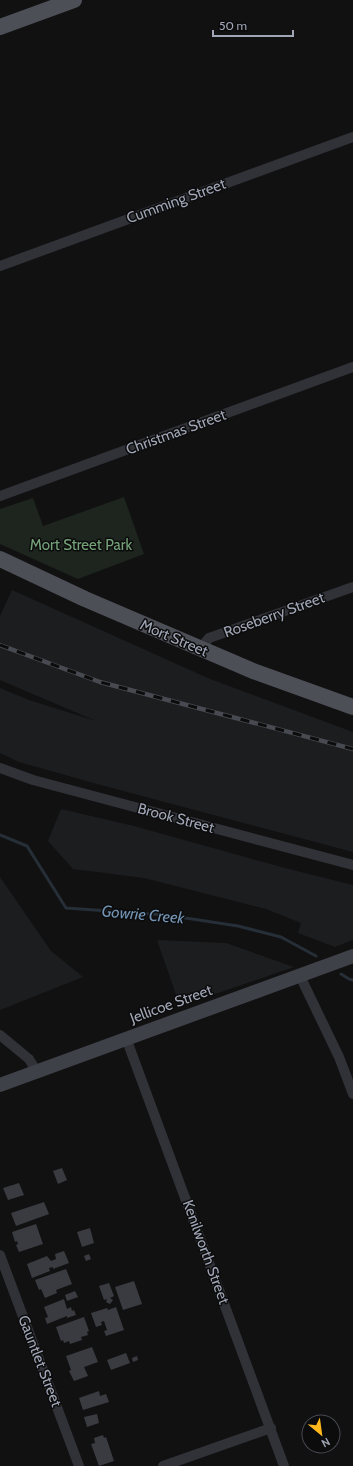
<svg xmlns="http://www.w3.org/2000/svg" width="353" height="1466" font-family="Cabin,sans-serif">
	<rect width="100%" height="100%" fill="#111112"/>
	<path fill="#1c1d1f" d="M 12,590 L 210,679 L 353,732 L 353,852 L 97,784 L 19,762 L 0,753 L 0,688 L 29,700 L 96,721 L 0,680 L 0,616 Z
		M 61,809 L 134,826 L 285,868 L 353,885 L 353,940 L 335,947 L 298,933 L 301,923 L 266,909 L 144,878 L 73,869 L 48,841 Z
		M 0,877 L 51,951 L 83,977 L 0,1010 Z
		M 157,940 L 226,943 L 294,967 L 180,1006 Z"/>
	<path fill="#1d251e" d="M 124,497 L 144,554 L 78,579 L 0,544 L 0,509 L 33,498 L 43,526 Z"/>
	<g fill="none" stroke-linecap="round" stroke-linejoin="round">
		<path stroke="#262f37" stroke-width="3" d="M 0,835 L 27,846 L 66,908 L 166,915 L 238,926 L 281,937 L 316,956
			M 341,974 L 349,979 L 353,980"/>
	</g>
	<path fill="#3a3b41" d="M 62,1168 L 67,1180 L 58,1184 L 53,1171 Z
		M 19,1183 L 24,1195 L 8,1200 L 3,1188 Z
		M 44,1202 L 49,1214 L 16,1226 L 11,1213 Z
		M 36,1224 L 43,1244 L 19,1252 L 16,1245 L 18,1244 L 17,1241 L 15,1242 L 12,1232 Z
		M 90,1228 L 94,1243 L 82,1247 L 77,1232 Z
		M 64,1251 L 69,1263 L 53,1269 L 53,1267 L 49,1268 L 50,1271 L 32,1278 L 27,1264 L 47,1256 L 51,1261 L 56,1259 L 55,1254 Z
		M 89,1254 L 91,1259 L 86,1261 L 84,1256 Z
		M 66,1269 L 72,1284 L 56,1290 L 57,1293 L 45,1298 L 41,1289 L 39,1290 L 35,1280 Z
		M 134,1281 L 142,1304 L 123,1310 L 115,1287 Z
		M 109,1283 L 114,1296 L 110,1298 L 113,1300 L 110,1304 L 106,1302 L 107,1299 L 104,1300 L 99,1286 Z
		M 75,1291 L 78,1297 L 67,1301 L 65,1295 Z
		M 64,1299 L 67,1309 L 71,1307 L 72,1311 L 74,1310 L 76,1315 L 67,1318 L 67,1316 L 47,1324 L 45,1318 L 48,1317 L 44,1307 Z
		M 116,1307 L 124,1330 L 106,1336 L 104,1331 L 107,1330 L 104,1321 L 101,1322 L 102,1325 L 96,1327 L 91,1313 L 107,1308 L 108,1310 Z
		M 84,1317 L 89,1331 L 87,1332 L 88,1335 L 81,1337 L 82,1340 L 70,1344 L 69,1341 L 64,1343 L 63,1340 L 61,1341 L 56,1327 Z
		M 92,1347 L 98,1362 L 84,1367 L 88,1376 L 74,1381 L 69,1371 L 71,1370 L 66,1356 Z
		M 126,1353 L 130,1363 L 111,1370 L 107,1360 Z
		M 137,1356 L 138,1360 L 133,1362 L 132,1358 Z
		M 99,1391 L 100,1396 L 106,1394 L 109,1402 L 83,1410 L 79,1398 Z
		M 97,1414 L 99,1423 L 87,1427 L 84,1417 Z
		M 103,1435 L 104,1438 L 106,1437 L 114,1461 L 99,1466 L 91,1444 L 95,1443 L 94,1438 Z"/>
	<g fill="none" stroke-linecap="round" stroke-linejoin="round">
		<path stroke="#313238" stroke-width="10" d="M 0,266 L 353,137
			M 0,496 L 353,367
			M 200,649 L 209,638 L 353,587
			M 0,768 L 33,780 L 353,865
			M 300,976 L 339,1057 L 353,1094
			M 0,1035 L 29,1059 L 37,1072
			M 126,1038 L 284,1466
			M 0,1255 L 79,1466
			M 163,1466 L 271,1428"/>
		<path stroke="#3f4148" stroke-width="14" d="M 0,1085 L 353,956"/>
		<path stroke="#4d4f57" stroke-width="16" d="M 0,27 L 74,0
			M 0,559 L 85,599 L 253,671 L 353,707"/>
		<g stroke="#484a51" stroke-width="4.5">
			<path id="rail" d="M 0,645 L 100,682 L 353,749"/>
		</g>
		<use href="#rail" stroke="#0c0c0d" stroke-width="3" stroke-dasharray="9" stroke-linecap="butt"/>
	</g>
	<g text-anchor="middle" stroke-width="3" stroke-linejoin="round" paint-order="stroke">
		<g font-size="15" fill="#a0a6b5" stroke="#0c0c0d">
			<text transform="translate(176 201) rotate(-20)" y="5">Cumming Street</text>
			<text transform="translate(176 432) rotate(-20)" y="5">Christmas Street</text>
			<text transform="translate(274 615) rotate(-20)" y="5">Roseberry Street</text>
			<text transform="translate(174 638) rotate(23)" y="5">Mort Street</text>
			<text transform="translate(176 818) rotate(15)" y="5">Brook Street</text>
			<text transform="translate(171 1004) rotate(-20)" y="5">Jellicoe Street</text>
			<text transform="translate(206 1252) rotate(70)" y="5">Kenilworth Street</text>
			<text transform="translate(40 1361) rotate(69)" y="5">Gauntlet Street</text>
		</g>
		<g font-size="15" fill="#75a279" stroke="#0c0c0d">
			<text x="81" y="550">Mort Street Park</text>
		</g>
		<g font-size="16" font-style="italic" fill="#7394b4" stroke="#0c0c0d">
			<text transform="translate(143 914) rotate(5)" y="6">Gowrie Creek</text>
		</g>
	</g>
	<g transform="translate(321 1434) rotate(151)"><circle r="19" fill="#0c0c0d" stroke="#474a50"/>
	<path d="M0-3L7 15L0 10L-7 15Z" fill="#ffb91c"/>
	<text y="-6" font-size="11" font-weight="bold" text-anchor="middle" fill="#a0a6b5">N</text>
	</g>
	<path d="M213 30v6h80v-6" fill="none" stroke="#a0a6b5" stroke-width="2"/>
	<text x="219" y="30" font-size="12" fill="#a0a6b5" stroke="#0c0c0d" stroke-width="3" paint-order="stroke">50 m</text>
</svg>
